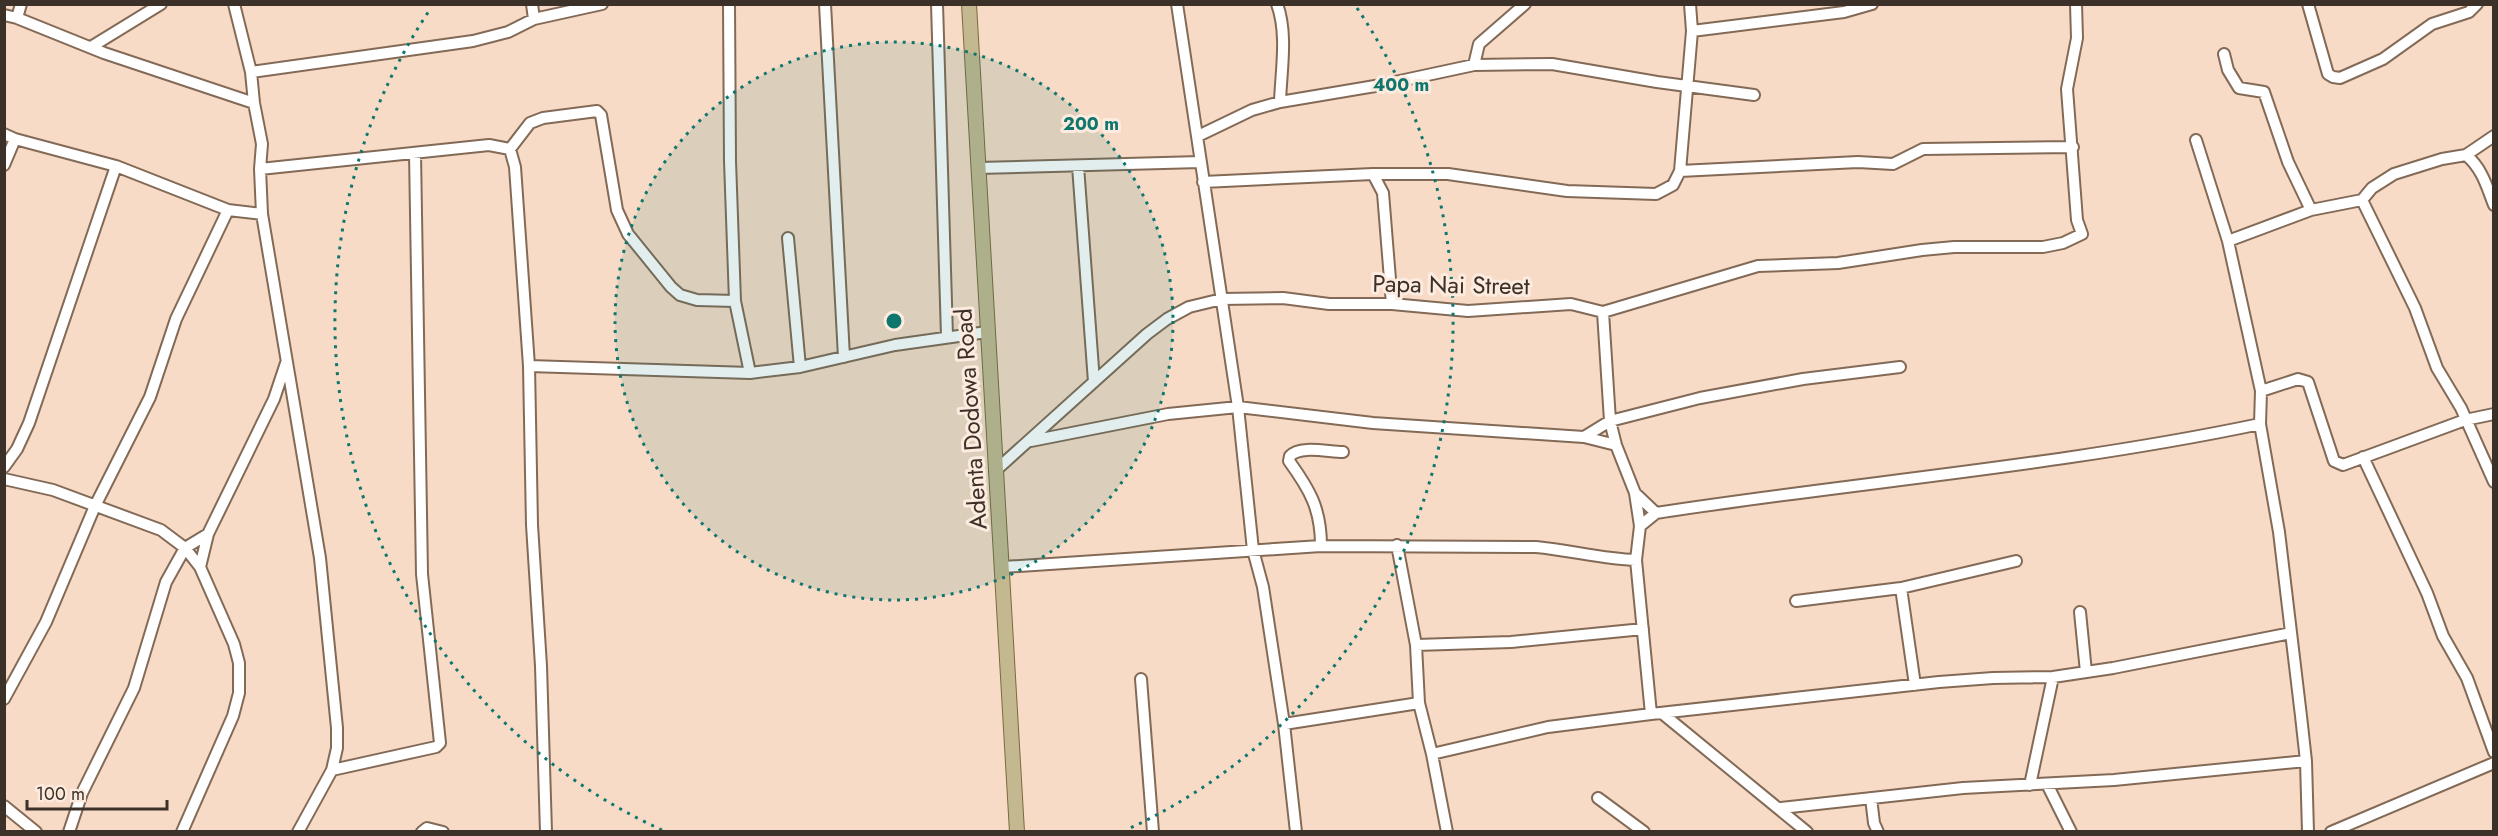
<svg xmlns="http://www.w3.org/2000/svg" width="2498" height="836" font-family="Jost,sans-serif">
	<rect width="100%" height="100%" fill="#f7dbc6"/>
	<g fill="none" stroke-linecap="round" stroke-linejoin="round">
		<g stroke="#836a57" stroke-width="14">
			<path id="minor" d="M 234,4 L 251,72 L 254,103 L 262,144 L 260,169 L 262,214 L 320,558 L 337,728 L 337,748 L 332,770 L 298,832
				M 532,4 L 534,19
				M 729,4 L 730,161 L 735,301 L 750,373
				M 825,4 L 844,357
				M 937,4 L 947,336
				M 1177,4 L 1238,407 L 1253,550 L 1263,587 L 1284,724 L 1296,832
				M 1277,4 C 1288,34 1281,71 1280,102
				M 2308,4 L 2328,74 L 2333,77 L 2340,78 L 2383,59 L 2432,24 L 2469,12 L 2477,4
				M 4,15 L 17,18 L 104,53 L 254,103
				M 17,18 L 21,4
				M 1692,31 L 1844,12 L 1872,4
				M 91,47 L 161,4
				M 2224,54 L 2228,70 L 2239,88 L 2264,92 L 2288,162 L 2311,210
				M 1474,65 L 1479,44 L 1525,4
				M 251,72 L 473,41 L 508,32 L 534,19 L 602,4
				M 4,134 L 15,139 L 116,166 L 228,210 L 262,214
				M 1198,136 L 1252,110 L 1280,102 L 1381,85 L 1474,65 L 1552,64 L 1657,82 L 1754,95
				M 2196,140 L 2228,241 L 2261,391 L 2260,424 L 2279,532 L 2301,716 L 2306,761 L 2308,832
				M 510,149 L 530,123 L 543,118 L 597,111 L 601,115 L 617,210 L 628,234 L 671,287 L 680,295 L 697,300 L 735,301
				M 2466,155 C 2482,168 2487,187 2494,205
				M 4,165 L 15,139
				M 1078,166 L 1094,382
				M 978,168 L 1200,162
				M 260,169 L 489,145 L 510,149 L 515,167 L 529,366 L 532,525 L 541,666 L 546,832
				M 1680,171 L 1858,162 L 1893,164 L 1923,149 L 2073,147
				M 1373,174 L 1383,193 L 1392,304
				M 1203,182 L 1373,174 L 1448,174 L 1567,191 L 1656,194 L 1673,185 L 1680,171 L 1692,31 L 1690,4
				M 2362,200 L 2415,308 L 2437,368 L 2461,408 L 2494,482
				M 788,238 L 800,367
				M 2228,241 L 2311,210 L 2362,200 L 2372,188 L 2394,174 L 2442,159 L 2466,155 L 2494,136
				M 529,366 L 750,373 L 800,367 L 895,345 L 987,332
				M 2261,391 L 2298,379 L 2308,382 L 2334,461 L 2343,465 L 2465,420 L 2494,414
				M 1584,437 L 1610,421 L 1700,398 L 1803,379 L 1900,367
				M 1031,441 L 1168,414 L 1238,407 L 1373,423 L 1584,437 L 1616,445
				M 2363,457 L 2427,593 L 2443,636 L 2467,678 L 2494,752
				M 4,467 L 17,449 L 29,423 L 116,166
				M 995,471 L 1147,334 L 1167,319 L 1189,307 L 1222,299 L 1283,298 L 1329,304 L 1392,304 L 1468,311 L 1571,304 L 1603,312 L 1758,266 L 1838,263 L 1922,250 L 1954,247 L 2043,247 L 2063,243 L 2082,234 L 2077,220 L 2067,89 L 2077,38 L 2076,4
				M 4,479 L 53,490 L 161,530 L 185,548 L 200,567 L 234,644 L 239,663 L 239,693 L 233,716 L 182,832
				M 1635,493 L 1656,513
				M 1640,526 L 1656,513 C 1857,482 2060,466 2260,424
				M 1321,546 C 1321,509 1310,490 1289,461 L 1290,456 C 1300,445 1328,452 1343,452
				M 1636,560 L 1651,714
				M 200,567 L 208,534 L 274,399 L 286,363
				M 1003,567 L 1321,546 L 1536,547 C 1570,550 1602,559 1636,560 L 1640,526 L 1635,493 L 1616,445 L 1610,421 L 1603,312
				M 1901,588 L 1915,685
				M 1796,601 L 1901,588 L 2016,561
				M 2080,612 L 2086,672
				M 1416,645 L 1511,642 L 1643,629
				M 1141,679 L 1153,832
				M 4,699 L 46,622 L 95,506 L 150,397 L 176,319 L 228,210
				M 1419,703 L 1432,754
				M 1663,714 L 1807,832
				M 1284,724 L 1419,703 L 1416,645 L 1397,545
				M 332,770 L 436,747 L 440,743 L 422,574 L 415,153
				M 2047,784 L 2071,832
				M 2030,785 L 2053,677
				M 1598,798 L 1644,832
				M 1871,798 L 1874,823 L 1878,832
				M 4,806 L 36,832
				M 1781,808 L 1963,788 L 2114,780 L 2306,761
				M 69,832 L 82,793 L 134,688 L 166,582 L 185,548 L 208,534
				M 422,832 L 427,828 L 443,832
				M 1447,832 L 1432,754 L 1548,727 L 1651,714 L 1939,682 L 1993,678 L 2053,677 L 2113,668 L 2291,633
				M 2331,832 L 2494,763"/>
		</g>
		<g stroke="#7a6a3c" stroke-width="16">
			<path id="major" d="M 969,4 L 1017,832"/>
		</g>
		<use href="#minor" stroke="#fff" stroke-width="10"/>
		<use href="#major" stroke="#c4b890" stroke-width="14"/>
	</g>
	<circle cx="894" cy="321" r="279" fill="#0f766e" fill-opacity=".12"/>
	<g fill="none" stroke="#0f766e" stroke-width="3" stroke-dasharray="3 6">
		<circle cx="894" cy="321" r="279"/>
		<path d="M662 830A559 559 0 0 1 431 8M1357 8A559 559 0 0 1 1126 830"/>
	</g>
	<g text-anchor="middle" stroke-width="6" stroke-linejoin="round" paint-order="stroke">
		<g font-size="24" fill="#3c3129" stroke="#fcebde">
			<text transform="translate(1451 285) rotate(1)" y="8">Papa Nai Street</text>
			<text transform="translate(971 419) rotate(-94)" y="8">Adenta Dodowa Road</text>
		</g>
	</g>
	<circle cx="894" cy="321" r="9" fill="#0f766e" stroke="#fcebde" stroke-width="3"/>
	<g font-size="18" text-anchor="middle" font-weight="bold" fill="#0f766e" stroke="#fcebde" stroke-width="6" stroke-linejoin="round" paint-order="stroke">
		<text x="1401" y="91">400 m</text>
		<text x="1091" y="130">200 m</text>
	</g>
	<rect width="2498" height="836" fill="none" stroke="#3c3129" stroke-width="12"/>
	<path d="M27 800v9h140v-9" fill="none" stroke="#3c3129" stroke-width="3"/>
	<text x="36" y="800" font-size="18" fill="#3c3129" stroke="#fcebde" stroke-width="4.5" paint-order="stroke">100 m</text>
</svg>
